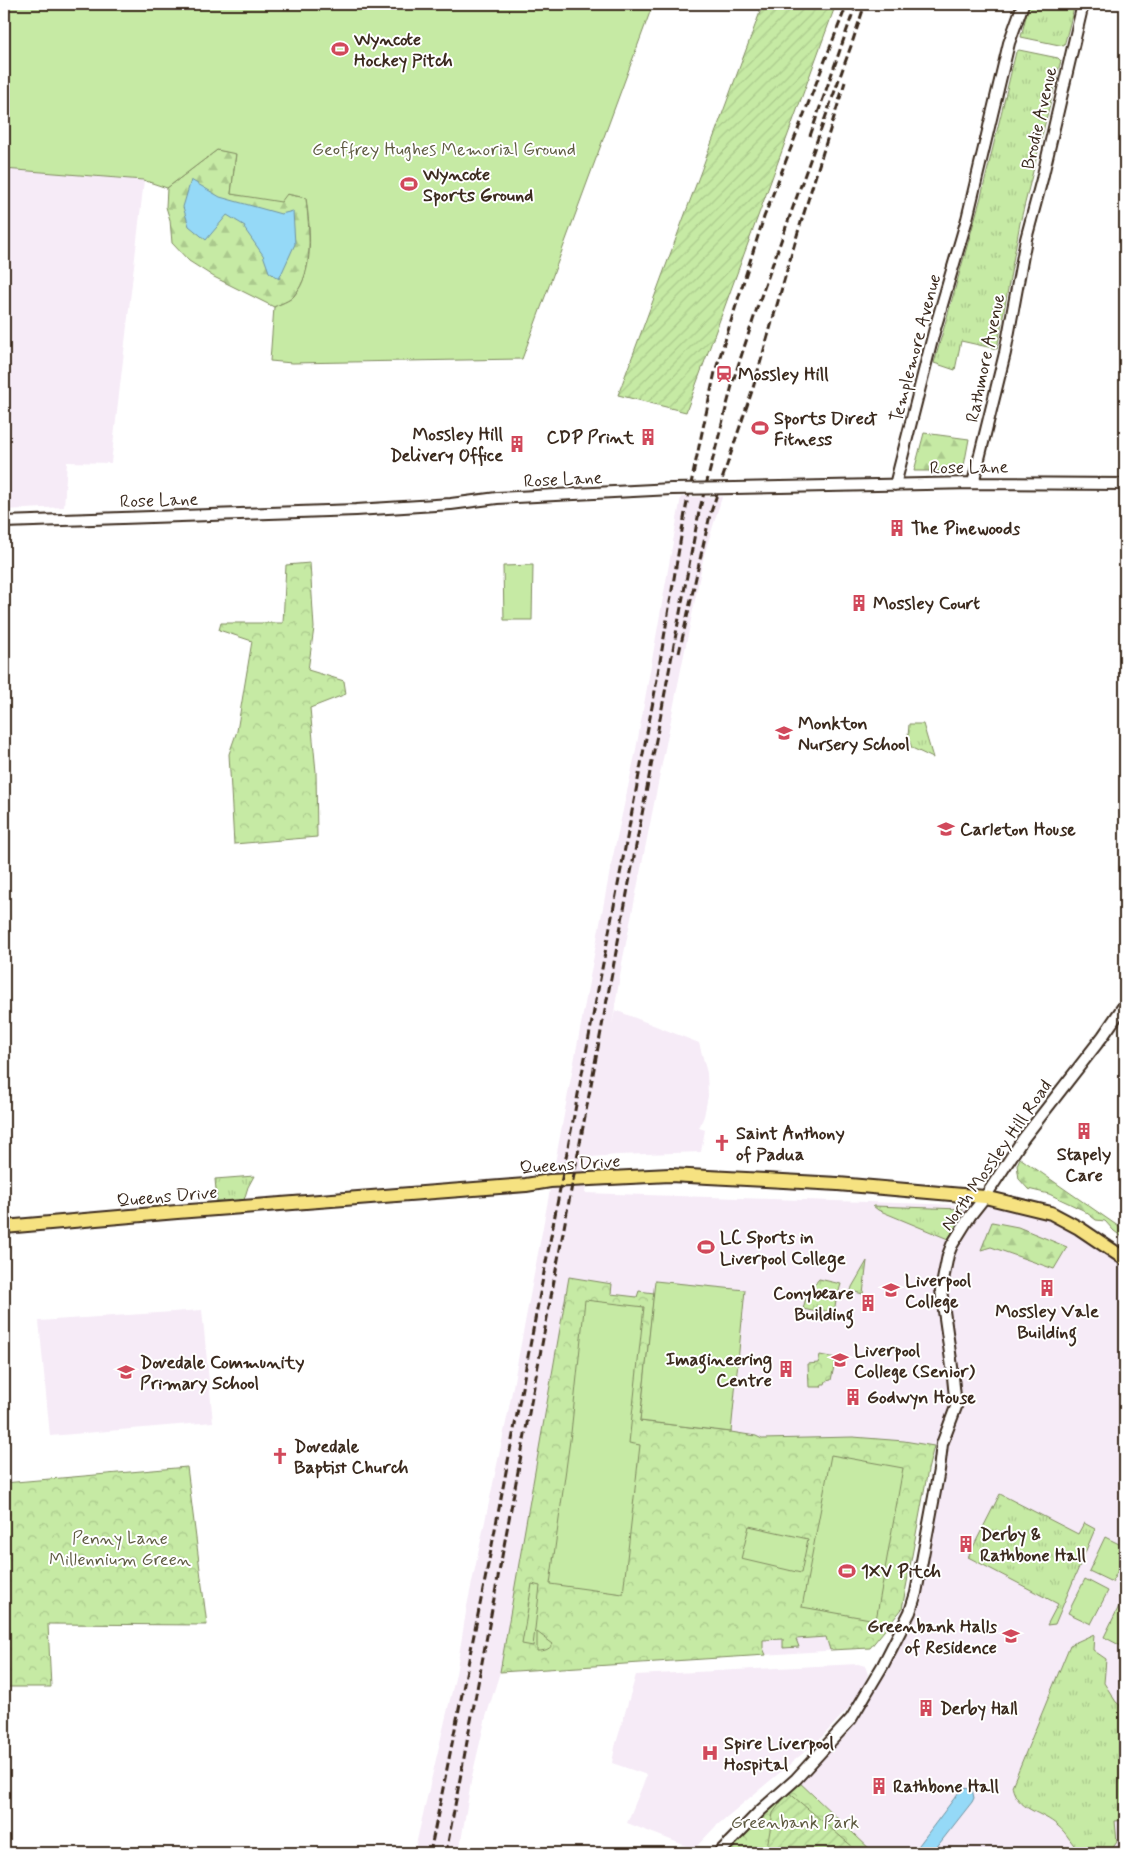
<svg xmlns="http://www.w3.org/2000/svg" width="1129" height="1857" font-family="Mynerve,sans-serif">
	<defs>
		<pattern id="grass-tufts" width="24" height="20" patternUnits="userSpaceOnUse" patternTransform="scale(1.25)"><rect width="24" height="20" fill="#c6eaa4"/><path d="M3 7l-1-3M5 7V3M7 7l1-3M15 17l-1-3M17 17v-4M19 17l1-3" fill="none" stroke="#abc98d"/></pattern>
		<pattern id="forest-firs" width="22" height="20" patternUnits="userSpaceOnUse" patternTransform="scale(1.25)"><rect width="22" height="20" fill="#c6eaa4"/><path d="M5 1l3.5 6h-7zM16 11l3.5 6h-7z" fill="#abc98d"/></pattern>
		<pattern id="park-crowns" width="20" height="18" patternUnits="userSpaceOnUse" patternTransform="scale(1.25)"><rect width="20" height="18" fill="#c6eaa4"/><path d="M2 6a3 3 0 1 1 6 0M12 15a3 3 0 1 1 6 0" fill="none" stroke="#abc98d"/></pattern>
		<pattern id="garden-furrows" width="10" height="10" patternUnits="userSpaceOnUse" patternTransform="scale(1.25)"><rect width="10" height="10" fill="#c6eaa4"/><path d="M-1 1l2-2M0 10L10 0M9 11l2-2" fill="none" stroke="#abc98d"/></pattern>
	</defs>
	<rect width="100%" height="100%" fill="#fff"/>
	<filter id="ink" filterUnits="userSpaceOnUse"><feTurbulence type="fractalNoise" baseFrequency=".02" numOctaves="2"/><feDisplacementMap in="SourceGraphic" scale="10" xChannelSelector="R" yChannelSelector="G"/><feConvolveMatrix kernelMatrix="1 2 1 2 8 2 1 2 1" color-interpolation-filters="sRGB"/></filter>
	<g filter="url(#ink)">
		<path fill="#f6ebf7" d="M 4,169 L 144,180 L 111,463 L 67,462 L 64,507 L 4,510 Z
			M 681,497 L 722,497 L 704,555 L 622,963 L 612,1025 L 615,1010 L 699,1043 L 707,1073 L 708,1096 L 704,1116 L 699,1128 L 705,1130 L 701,1152 L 618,1155 L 591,1157 L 585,1193 L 961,1205 L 975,1208 L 985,1197 L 1051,1213 L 1125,1259 L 1125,1853 L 874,1853 L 796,1779 L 851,1719 L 910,1612 L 940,1457 L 936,1441 L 928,1470 L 902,1609 L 870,1648 L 500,1672 L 486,1717 L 472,1776 L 459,1853 L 414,1853 L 456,1674 L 467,1606 L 508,1413 L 611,865 L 635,755 Z
			M 202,1310 L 213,1422 L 50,1436 L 39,1321 Z
			M 858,1664 L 865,1666 L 868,1674 L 861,1692 L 849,1708 L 820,1739 L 716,1826 L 694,1849 L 627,1823 L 647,1775 L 612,1763 L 615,1747 L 636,1675 Z"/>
		<path fill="url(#grass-tufts)" stroke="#808a61" d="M 1029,4 L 1075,4 L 1064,46 L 1021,37 Z
			M 1019,50 L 1058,58 L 1061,61 L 1060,64 L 1020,223 L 997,349 L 961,341 L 955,370 L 934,363 L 981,197 L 1016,52 Z
			M 909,724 L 923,724 L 933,758 L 912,748 L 908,737 Z
			M 254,1176 L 248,1187 L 244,1200 L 217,1201 L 215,1179 Z
			M 873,1206 L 962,1209 L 962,1217 L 948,1239 L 878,1210 Z
			M 867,1261 L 863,1294 L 851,1291 L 852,1287 Z
			M 819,1279 L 841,1284 L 837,1298 L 811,1293 L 814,1285 Z
			M 811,1295 L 836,1300 L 834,1313 L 818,1309 L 817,1312 L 803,1309 L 806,1297 L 810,1298 Z
			M 1000,1494 L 1078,1534 L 1084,1523 L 1095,1529 L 1055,1624 L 1047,1625 L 1058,1604 L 968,1557 Z
			M 1094,1634 L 1093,1650 L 1106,1659 L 1104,1683 L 1116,1702 L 1125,1709 L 1125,1820 L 1115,1821 L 1117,1842 L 1109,1853 L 1081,1853 C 1072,1845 1067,1833 1058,1826 C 1042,1811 1017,1811 1012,1786 L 1070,1645 Z"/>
		<path fill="url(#forest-firs)" stroke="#808a61" d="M 217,150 L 236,153 L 231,194 L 287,194 L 306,198 C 309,228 315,271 294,296 C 290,301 280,304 274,307 L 214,277 L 189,261 L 172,243 L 170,220 L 166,207 L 167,188 Z
			M 924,433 L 969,439 L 963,471 L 914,471 Z
			M 1020,1158 L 1125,1231 L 1125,1239 L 1114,1231 L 1105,1221 L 1096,1220 L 1083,1210 L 1049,1194 L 1028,1189 L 1019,1179 L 1017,1165 Z
			M 992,1222 L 1018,1227 L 1067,1247 L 1054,1269 L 991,1247 L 981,1250 Z"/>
		<path fill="url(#park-crowns)" stroke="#808a61" d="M 310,563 L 314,628 L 308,670 L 344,681 L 346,694 L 310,708 L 316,772 L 317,837 L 234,844 L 229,754 L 237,731 L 252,641 L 219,630 L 221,623 L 283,623 L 286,565 Z
			M 569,1277 L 612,1284 L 611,1294 L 637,1297 L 639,1291 L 654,1293 L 640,1421 L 731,1432 L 756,1436 L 762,1439 L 853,1437 L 904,1441 L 934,1446 L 928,1470 L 902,1609 L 870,1648 L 830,1650 L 826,1637 L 796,1639 L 799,1647 L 783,1648 L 783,1639 L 763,1640 L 763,1648 L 766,1655 L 500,1672 Z
			M 820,1355 L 836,1358 L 831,1380 L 826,1381 L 825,1384 L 822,1384 L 821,1387 L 809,1387 L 808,1364 L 818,1363 Z
			M 187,1467 L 207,1625 L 48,1624 L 51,1687 L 4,1687 L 4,1483 Z
			M 796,1779 L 874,1853 L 719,1853 Z"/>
		<path fill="url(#garden-furrows)" stroke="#808a61" d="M 763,4 L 836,4 L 686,412 L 618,395 Z
			M 788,1792 L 860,1853 L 766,1853 L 773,1813 Z"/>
		<path fill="#c6eaa4" stroke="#808a61" d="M 4,4 L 653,4 L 522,359 L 292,363 L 270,361 L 274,307 C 280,304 290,301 294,296 C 315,271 310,228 306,198 L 287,194 L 281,202 L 231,194 L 236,154 L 217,150 L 167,188 L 143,180 L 4,169 Z
			M 533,565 L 532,620 L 504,620 L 503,566 Z
			M 655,1281 L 745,1290 L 731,1432 L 640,1421 Z
			M 585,1300 L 644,1307 L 629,1443 L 640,1445 L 623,1594 L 550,1584 L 571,1433 Z
			M 831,1455 L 903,1468 L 876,1620 L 802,1607 Z
			M 749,1526 L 808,1539 L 801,1573 L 741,1559 Z
			M 1105,1537 L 1125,1547 L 1125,1556 L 1112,1582 L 1089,1571 Z
			M 1085,1579 L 1108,1591 L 1091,1624 L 1068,1613 Z
			M 532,1584 L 540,1586 L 533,1646 L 522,1644 Z
			M 1125,1594 L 1125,1648 L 1104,1637 Z
			M 537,1632 L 553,1644 C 549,1650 544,1651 537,1651 Z"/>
		<path fill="#95d9f7" stroke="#7193a0" d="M 191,180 L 220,197 L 281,214 L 293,211 L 295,244 L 279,279 L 269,272 L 263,255 L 244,228 L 245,226 L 227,215 L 206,240 L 189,226 L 183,207 Z
			M 962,1788 L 972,1789 L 974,1798 L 972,1802 L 932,1853 L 913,1853 Z"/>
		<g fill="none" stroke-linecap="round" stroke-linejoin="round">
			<g stroke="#3b2a1e" stroke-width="14">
				<path id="minor" d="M 973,483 L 1005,353 L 1026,239 L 1042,179 L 1083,4
					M 895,485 L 934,332 L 967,219 L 1009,43 L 1023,4
					M 735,488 L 973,483 L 1125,484
					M 4,522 L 356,510 L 451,504 L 497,498 L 672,489
					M 719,1853 L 761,1810 L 796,1779 L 851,1719 L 883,1665 L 910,1612 L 916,1593 L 939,1470 L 942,1444 L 956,1407 L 952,1367 L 941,1290 L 948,1255 L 952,1245 L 970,1216 L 985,1197 L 1023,1139 L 1103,1036 L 1125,1004"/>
			</g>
			<g stroke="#3b2a1e" stroke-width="16">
				<path id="major" d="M 4,1227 L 177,1212 L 526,1185 L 550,1181 L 670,1175 L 838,1184 L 985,1197 L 1051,1213 L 1079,1228 L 1125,1259"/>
			</g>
			<use href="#minor" stroke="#fff" stroke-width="10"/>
			<use href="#major" stroke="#f6e281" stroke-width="12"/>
			<path stroke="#3b2a1e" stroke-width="3" stroke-dasharray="8 4" stroke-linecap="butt" d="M 810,136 L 856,4
				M 679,653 L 710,515 L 753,388 L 798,232 L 845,82
				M 430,1853 L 492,1545 L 655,691 L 686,507 L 715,372 L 764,217 L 847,4
				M 446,1853 L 699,512 L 734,378 L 759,302 L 851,46 L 865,4"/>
			<g stroke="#3b2a1e" stroke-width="14" stroke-linecap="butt">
				<path id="minor-bridge" d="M 672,489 L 735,488"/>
			</g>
			<use href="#minor-bridge" stroke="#fff" stroke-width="10"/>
		</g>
	</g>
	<defs>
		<g id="stadium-bare" transform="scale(1.35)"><path d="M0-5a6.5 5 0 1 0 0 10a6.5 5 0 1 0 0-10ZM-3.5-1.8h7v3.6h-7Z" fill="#d1495b" stroke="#fff" stroke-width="2.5" paint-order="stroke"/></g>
		<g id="station-bare" transform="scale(1.35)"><path d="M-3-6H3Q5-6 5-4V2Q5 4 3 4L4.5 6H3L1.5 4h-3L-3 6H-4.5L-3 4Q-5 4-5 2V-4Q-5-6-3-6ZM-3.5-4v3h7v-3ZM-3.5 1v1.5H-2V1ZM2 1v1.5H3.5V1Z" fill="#d1495b" stroke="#fff" stroke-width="2.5" paint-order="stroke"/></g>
		<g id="building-bare" transform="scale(1.35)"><path d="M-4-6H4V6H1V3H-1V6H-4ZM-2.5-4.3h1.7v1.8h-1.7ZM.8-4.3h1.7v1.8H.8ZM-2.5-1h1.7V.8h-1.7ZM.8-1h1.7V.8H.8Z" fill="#d1495b" stroke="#fff" stroke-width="2.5" paint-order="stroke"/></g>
		<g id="school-bare" transform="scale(1.35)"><path d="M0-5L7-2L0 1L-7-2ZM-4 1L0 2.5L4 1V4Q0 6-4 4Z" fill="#d1495b" stroke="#fff" stroke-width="2.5" paint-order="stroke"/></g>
		<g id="church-bare" transform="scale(1.35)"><path d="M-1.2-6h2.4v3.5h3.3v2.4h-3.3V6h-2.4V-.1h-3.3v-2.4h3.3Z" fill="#d1495b" stroke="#fff" stroke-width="2.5" paint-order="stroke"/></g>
		<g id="university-bare" transform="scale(1.35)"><path d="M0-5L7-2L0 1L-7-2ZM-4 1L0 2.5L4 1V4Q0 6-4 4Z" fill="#d1495b" stroke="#fff" stroke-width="2.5" paint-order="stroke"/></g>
		<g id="hospital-bare" transform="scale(1.35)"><path d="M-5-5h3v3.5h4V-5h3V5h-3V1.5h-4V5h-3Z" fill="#d1495b" stroke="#fff" stroke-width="2.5" paint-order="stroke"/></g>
	</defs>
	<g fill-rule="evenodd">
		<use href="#stadium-bare" x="340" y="49"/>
		<use href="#stadium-bare" x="409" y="184"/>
		<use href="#station-bare" x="724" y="374"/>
		<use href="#stadium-bare" x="760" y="428"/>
		<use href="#building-bare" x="648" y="437"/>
		<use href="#building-bare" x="517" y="444"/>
		<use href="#building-bare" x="897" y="528"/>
		<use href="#building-bare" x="859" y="603"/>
		<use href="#school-bare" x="784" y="733"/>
		<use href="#school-bare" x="946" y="829"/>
		<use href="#building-bare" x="1084" y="1131"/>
		<use href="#church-bare" x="722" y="1143"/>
		<use href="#stadium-bare" x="706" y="1247"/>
		<use href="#building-bare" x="1047" y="1288"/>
		<use href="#school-bare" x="891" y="1290"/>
		<use href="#building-bare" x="868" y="1303"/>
		<use href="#school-bare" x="840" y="1360"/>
		<use href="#building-bare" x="786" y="1369"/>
		<use href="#school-bare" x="126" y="1372"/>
		<use href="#building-bare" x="853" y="1397"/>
		<use href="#church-bare" x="280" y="1456"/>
		<use href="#building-bare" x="966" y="1544"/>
		<use href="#stadium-bare" x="847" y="1571"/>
		<use href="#university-bare" x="1011" y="1636"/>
		<use href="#building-bare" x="926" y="1708"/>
		<use href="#hospital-bare" x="710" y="1753"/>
		<use href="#building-bare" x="879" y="1786"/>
	</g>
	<g text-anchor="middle" stroke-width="4" stroke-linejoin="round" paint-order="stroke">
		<g font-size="18" font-weight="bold" fill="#3b2a1e" stroke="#fff" text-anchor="start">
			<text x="354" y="45">Wyncote<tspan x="354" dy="21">Hockey Pitch</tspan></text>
			<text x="423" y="180">Wyncote<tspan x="423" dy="21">Sports Ground</tspan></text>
			<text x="738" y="380">Mossley Hill</text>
			<text x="774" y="424">Sports Direct<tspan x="774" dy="21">Fitness</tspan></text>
			<text x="503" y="440" text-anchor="end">Mossley Hill<tspan x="503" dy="21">Delivery Office</tspan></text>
			<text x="634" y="443" text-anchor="end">CDP Print</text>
			<text x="911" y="534">The Pinewoods</text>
			<text x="873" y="609">Mossley Court</text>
			<text x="798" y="729">Monkton<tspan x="798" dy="21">Nursery School</tspan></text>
			<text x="960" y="835">Carleton House</text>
			<text x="736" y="1139">Saint Anthony<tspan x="736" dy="21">of Padua</tspan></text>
			<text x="1084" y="1160" text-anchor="middle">Stapely<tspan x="1084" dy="21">Care</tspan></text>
			<text x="720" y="1243">LC Sports in<tspan x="720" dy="21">Liverpool College</tspan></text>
			<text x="905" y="1286">Liverpool<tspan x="905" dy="21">College</tspan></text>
			<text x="854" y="1299" text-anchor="end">Conybeare<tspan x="854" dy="21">Building</tspan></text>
			<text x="1047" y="1317" text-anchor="middle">Mossley Vale<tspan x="1047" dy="21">Building</tspan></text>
			<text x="854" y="1356">Liverpool<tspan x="854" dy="21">College (Senior)</tspan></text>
			<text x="772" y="1365" text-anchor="end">Imagineering<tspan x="772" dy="21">Centre</tspan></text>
			<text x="140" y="1368">Dovedale Community<tspan x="140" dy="21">Primary School</tspan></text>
			<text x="867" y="1403">Godwyn House</text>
			<text x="294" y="1452">Dovedale<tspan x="294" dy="21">Baptist Church</tspan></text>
			<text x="980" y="1540">Derby &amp;<tspan x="980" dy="21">Rathbone Hall</tspan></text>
			<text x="861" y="1577">1XV Pitch</text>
			<text x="997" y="1632" text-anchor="end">Greenbank Halls<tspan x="997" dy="21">of Residence</tspan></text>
			<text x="940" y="1714">Derby Hall</text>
			<text x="724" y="1749">Spire Liverpool<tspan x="724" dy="21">Hospital</tspan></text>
			<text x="893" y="1792">Rathbone Hall</text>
		</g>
		<g font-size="18" fill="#3b2a1e" stroke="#fff">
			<text transform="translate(1039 118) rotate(-77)" y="6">Brodie Avenue</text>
			<text transform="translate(915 348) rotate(-75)" y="6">Templemore Avenue</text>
			<text transform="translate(985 358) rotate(-78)" y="6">Rathmore Avenue</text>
			<text transform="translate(969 467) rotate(-1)" y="6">Rose Lane</text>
			<text transform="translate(563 479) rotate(-3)" y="6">Rose Lane</text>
			<text transform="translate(159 500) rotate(-2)" y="6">Rose Lane</text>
			<text transform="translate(996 1155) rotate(-55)" y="6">North Mossley Hill Road</text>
			<text transform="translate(570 1164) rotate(-4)" y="6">Queens Drive</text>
			<text transform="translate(167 1196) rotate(-5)" y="6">Queens Drive</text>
		</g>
		<g font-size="18" fill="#5e5a40" stroke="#fff">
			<text x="444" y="155">Geoffrey Hughes Memorial Ground</text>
			<text x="120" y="1544">Penny Lane<tspan x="120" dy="21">Millennium Green</tspan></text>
			<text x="795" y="1828">Greenbank Park</text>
		</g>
	</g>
	<rect width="1129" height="1857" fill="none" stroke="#fff" stroke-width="20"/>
	<rect x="10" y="10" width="1109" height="1837" fill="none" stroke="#3b2a1e" stroke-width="2" filter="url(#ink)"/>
</svg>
